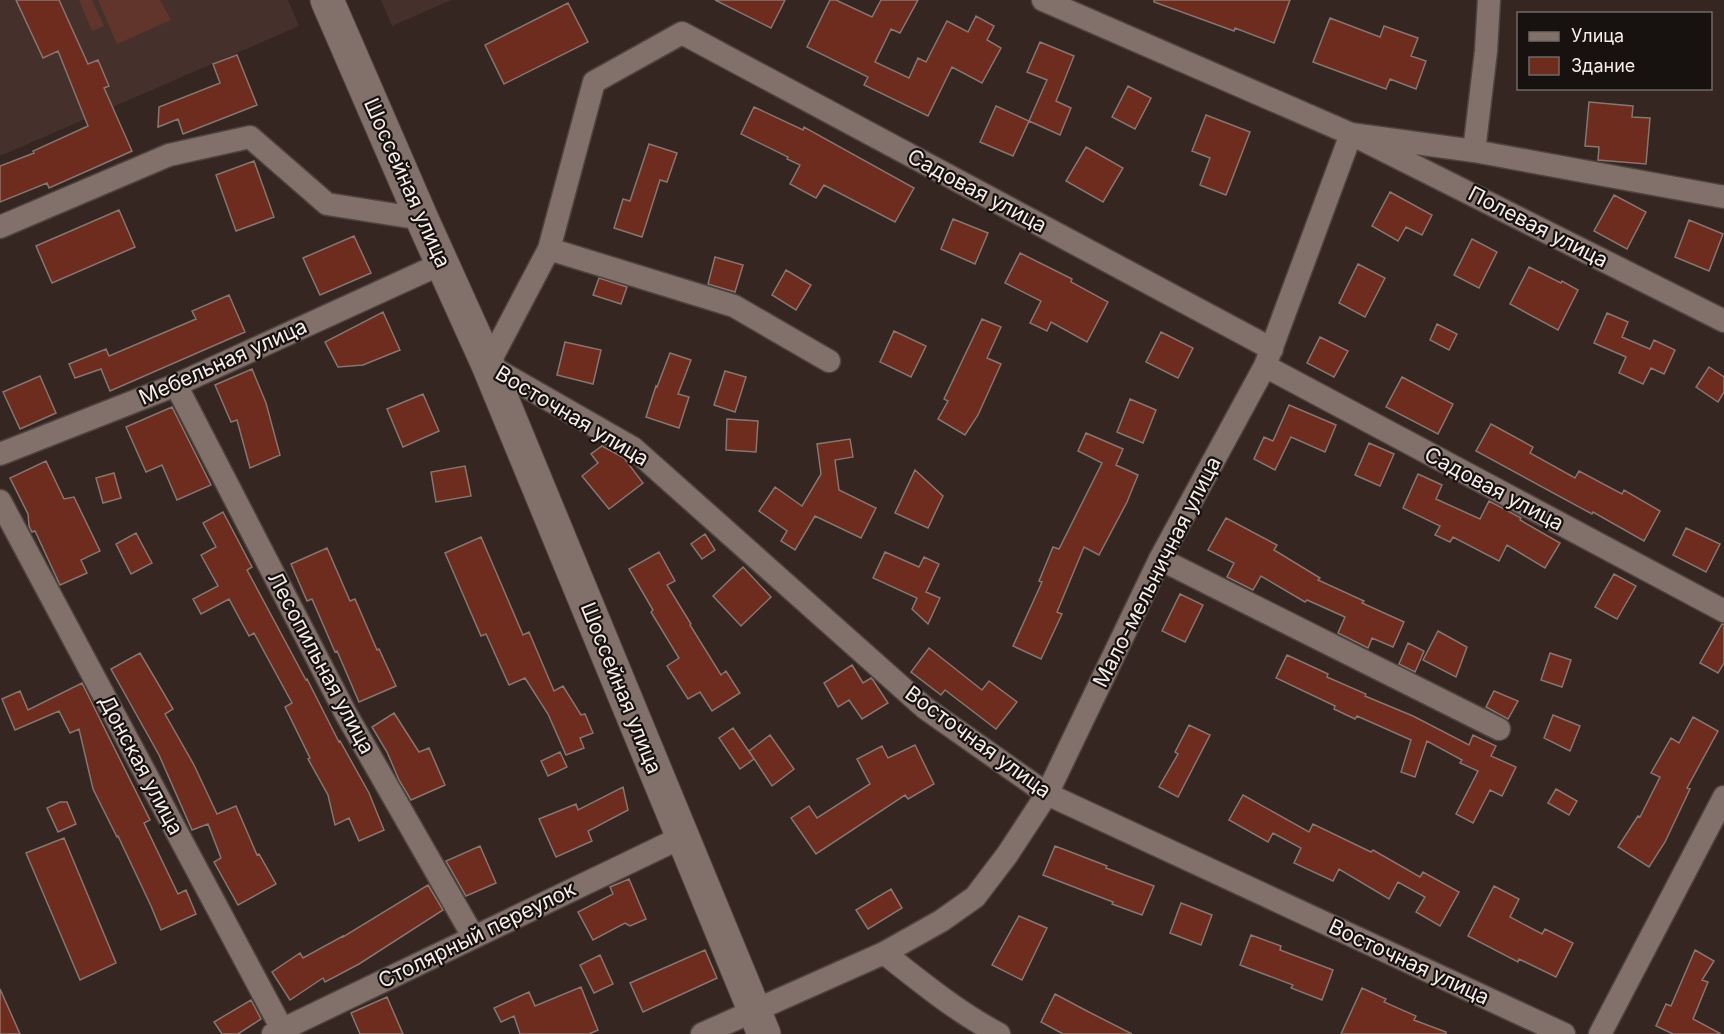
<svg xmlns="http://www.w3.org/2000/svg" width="1724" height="1034" font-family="Inter,sans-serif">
	<rect width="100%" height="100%" fill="#352622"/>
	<path fill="#45302b" d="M 0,0 L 288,0 L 299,26 L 0,156 Z
		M 381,0 L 451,0 L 392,26 Z"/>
	<path fill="#61352b" d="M 79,0 L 92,0 L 104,26 L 92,31 Z
		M 98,0 L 160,0 L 171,20 L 117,44 Z"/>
	<path fill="#6d2c1d" stroke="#877570" stroke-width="1.5" d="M 16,0 L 59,0 L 88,64 L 98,60 L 109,86 L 104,88 L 132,151 L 49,188 L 47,183 L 0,202 L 0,166 L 34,153 L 33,151 L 88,126 L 58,51 L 43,58 Z
		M 715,0 L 785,0 L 771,28 Z
		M 830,0 L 836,0 L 872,17 L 881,0 L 918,0 L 900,33 L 891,29 L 875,62 L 909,78 L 918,58 L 926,62 L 947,21 L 968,32 L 976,16 L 994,26 L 987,40 L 1001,48 L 982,83 L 952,67 L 928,116 L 864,85 L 868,77 L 807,47 Z
		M 1154,0 L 1290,0 L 1274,43 L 1235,28 L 1234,31 L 1154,2 Z
		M 568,3 L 588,42 L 504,84 L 485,45 Z
		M 1330,18 L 1380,37 L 1384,26 L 1418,38 L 1411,56 L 1426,61 L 1416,89 L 1390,79 L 1386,89 L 1313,62 Z
		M 1040,42 L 1074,56 L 1056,101 L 1071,108 L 1060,135 L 1029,121 L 1047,80 L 1027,72 Z
		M 237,55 L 257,105 L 183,134 L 178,119 L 158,127 L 159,107 L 220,83 L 213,64 Z
		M 1128,86 L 1151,98 L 1135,129 L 1112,117 Z
		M 1589,102 L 1633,106 L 1632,117 L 1650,118 L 1646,164 L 1598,160 L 1599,147 L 1585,146 Z
		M 996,106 L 1029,121 L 1013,156 L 980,142 Z
		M 754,107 L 803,130 L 804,127 L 914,188 L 895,222 L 824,185 L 816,198 L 790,184 L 800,165 L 787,159 L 788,157 L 741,134 Z
		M 1206,115 L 1250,132 L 1226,195 L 1200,185 L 1210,158 L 1192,151 Z
		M 649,144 L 677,153 L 667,182 L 660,180 L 642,237 L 614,228 L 623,199 L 630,201 Z
		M 1086,147 L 1123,168 L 1103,202 L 1066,181 Z
		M 254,161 L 274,217 L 236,231 L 216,175 Z
		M 1390,192 L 1432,215 L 1422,235 L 1406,227 L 1398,241 L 1372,226 Z
		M 1614,195 L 1646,212 L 1627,249 L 1594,231 Z
		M 119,210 L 135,247 L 52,283 L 36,246 Z
		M 953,219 L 988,233 L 975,264 L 941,249 Z
		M 1689,220 L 1723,234 L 1709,271 L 1675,257 Z
		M 354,236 L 371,273 L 320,295 L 303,258 Z
		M 1472,239 L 1497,252 L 1479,288 L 1454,275 Z
		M 1020,253 L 1072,279 L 1071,282 L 1108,302 L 1087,342 L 1051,322 L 1047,331 L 1030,323 L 1041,301 L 1005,283 Z
		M 715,257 L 743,265 L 735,292 L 708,284 Z
		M 1358,264 L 1385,278 L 1365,317 L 1339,303 Z
		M 1529,267 L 1561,283 L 1562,281 L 1578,290 L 1558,330 L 1510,304 Z
		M 786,270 L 811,285 L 796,310 L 772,295 Z
		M 599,278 L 627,287 L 621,304 L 593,295 Z
		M 229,295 L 245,332 L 110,391 L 101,369 L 75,378 L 69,364 L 106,349 L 109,356 L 196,319 L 192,311 Z
		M 383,312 L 400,350 L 363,365 L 338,367 L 325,342 Z
		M 1607,313 L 1628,322 L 1622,337 L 1650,349 L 1654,340 L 1675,350 L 1664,374 L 1651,368 L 1643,384 L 1619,373 L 1626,357 L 1594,343 Z
		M 982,319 L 1001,327 L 987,358 L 1001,364 L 978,415 L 965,435 L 938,419 L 948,401 L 944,399 Z
		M 1437,324 L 1457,334 L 1449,350 L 1430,340 Z
		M 894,331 L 926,346 L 911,377 L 880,362 Z
		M 1161,332 L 1193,348 L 1178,378 L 1146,362 Z
		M 1320,337 L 1348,351 L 1334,377 L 1307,363 Z
		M 565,342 L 601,350 L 593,384 L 557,375 Z
		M 670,353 L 691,360 L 678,394 L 689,397 L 679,428 L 646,417 L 656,386 L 657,387 Z
		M 1709,367 L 1724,377 L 1724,392 L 1718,402 L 1696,387 Z
		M 252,369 L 266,403 L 280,455 L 250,468 L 237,420 L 231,422 L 215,385 Z
		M 725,371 L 746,377 L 735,412 L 714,405 Z
		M 40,376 L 56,413 L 20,429 L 3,392 Z
		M 1402,377 L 1453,404 L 1438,434 L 1386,407 Z
		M 423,394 L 439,431 L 403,447 L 387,409 Z
		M 1130,399 L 1156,410 L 1143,443 L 1117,432 Z
		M 1289,405 L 1336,425 L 1325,452 L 1291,437 L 1275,470 L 1254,459 L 1264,437 L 1273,441 Z
		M 172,407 L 211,485 L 177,500 L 162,465 L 146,472 L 126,427 Z
		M 727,419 L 758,421 L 756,452 L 726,450 Z
		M 1491,424 L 1533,447 L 1530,453 L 1575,478 L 1579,471 L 1622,494 L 1624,490 L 1660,511 L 1644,541 L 1593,512 L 1592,514 L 1476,451 Z
		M 1086,433 L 1123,449 L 1116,465 L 1138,475 L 1127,502 L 1099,555 L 1084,547 L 1057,612 L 1062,614 L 1041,659 L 1013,646 L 1042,582 L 1039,581 L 1053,547 L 1059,549 L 1102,463 L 1078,451 Z
		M 850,439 L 853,457 L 835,460 L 839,490 L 876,508 L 861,538 L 815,516 L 795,550 L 781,541 L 787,531 L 759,511 L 775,487 L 802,506 L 821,474 L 817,444 Z
		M 1369,443 L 1394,454 L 1380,486 L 1355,475 Z
		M 602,446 L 624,458 L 643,483 L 609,509 L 582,476 L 598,463 L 591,454 Z
		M 46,461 L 64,499 L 74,497 L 100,551 L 81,560 L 87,573 L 60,585 L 35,531 L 32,532 L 29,526 L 28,514 L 10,478 Z
		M 465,466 L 471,496 L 436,502 L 431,472 Z
		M 915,470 L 943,496 L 928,528 L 895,513 Z
		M 114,473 L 121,498 L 103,503 L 96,478 Z
		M 1418,474 L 1442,485 L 1436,499 L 1480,519 L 1489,501 L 1521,518 L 1520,520 L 1560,543 L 1545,568 L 1507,545 L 1499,561 L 1453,537 L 1450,542 L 1435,535 L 1440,526 L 1403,508 Z
		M 223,512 L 252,567 L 247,570 L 306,680 L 307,679 L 339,742 L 340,741 L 369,793 L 384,830 L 359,841 L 349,818 L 335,825 L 328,795 L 308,759 L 310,758 L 285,707 L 292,703 L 254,633 L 249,636 L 229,599 L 201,614 L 193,599 L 218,586 L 201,555 L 216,547 L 203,523 Z
		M 1226,518 L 1277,545 L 1274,550 L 1320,578 L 1318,580 L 1364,601 L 1362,603 L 1404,622 L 1393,647 L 1372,638 L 1368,648 L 1338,633 L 1345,617 L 1307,600 L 1305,602 L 1261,576 L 1253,590 L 1227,577 L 1234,563 L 1208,550 Z
		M 1686,528 L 1720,544 L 1706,572 L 1673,555 Z
		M 136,533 L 152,563 L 131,574 L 116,544 Z
		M 705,534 L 715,550 L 702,559 L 691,544 Z
		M 481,537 L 523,635 L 529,632 L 554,691 L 563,686 L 581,715 L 585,714 L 593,733 L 580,738 L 584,748 L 566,755 L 548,714 L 525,678 L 509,685 L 486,634 L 481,636 L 445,553 Z
		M 327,548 L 350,601 L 355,599 L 377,650 L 379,649 L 396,686 L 359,702 L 337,651 L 335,652 L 312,599 L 307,601 L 291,564 Z
		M 659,552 L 675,581 L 667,585 L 691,624 L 690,625 L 721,675 L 726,671 L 740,693 L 712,711 L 700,692 L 688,699 L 667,666 L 679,658 L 651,612 L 653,610 L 629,569 Z
		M 885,552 L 919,567 L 924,557 L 939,564 L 926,592 L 940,598 L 928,624 L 912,609 L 917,598 L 873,578 Z
		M 743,567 L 771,597 L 741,626 L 713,596 Z
		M 1614,574 L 1636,586 L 1617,619 L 1595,607 Z
		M 1180,594 L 1203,605 L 1185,642 L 1162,631 Z
		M 1722,624 L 1724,624 L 1724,663 L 1718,673 L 1700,663 Z
		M 1438,631 L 1467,647 L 1456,677 L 1423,660 Z
		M 1408,643 L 1424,651 L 1415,672 L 1399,664 Z
		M 929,648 L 982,690 L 989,681 L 1017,702 L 996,729 L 945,690 L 941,695 L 911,672 Z
		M 140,653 L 173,709 L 165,714 L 194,765 L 217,814 L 236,806 L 257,855 L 259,854 L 276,884 L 238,905 L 214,862 L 221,858 L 208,824 L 192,830 L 159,755 L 111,669 Z
		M 1550,653 L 1571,660 L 1562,687 L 1541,680 Z
		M 1287,655 L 1328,674 L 1327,677 L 1366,694 L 1365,696 L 1413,716 L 1469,745 L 1473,735 L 1496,746 L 1491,756 L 1516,767 L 1502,796 L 1490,790 L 1473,823 L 1456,814 L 1478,771 L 1460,763 L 1462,760 L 1427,741 L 1415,777 L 1401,772 L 1411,740 L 1357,716 L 1355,719 L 1334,709 L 1335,706 L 1276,678 Z
		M 852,665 L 863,683 L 871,678 L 873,680 L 888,703 L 862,719 L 849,700 L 838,707 L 824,683 Z
		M 82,683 L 150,820 L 144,823 L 178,894 L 186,890 L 196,914 L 161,930 L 151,906 L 118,836 L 117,837 L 93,789 L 79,729 L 70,733 L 59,711 L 15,730 L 2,699 L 20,691 L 28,710 Z
		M 1494,691 L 1518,701 L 1508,719 L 1486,707 Z
		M 394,713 L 419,752 L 429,748 L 445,785 L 411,800 L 399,780 L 387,752 L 372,727 Z
		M 1553,715 L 1580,726 L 1570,751 L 1544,738 Z
		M 1693,717 L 1718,731 L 1687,788 L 1690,789 L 1665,842 L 1649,867 L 1618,847 L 1638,816 L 1640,817 L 1660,777 L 1651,773 L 1671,738 L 1679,743 Z
		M 1189,725 L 1210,735 L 1178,797 L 1159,787 L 1178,754 L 1175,752 Z
		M 733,728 L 754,759 L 740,769 L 719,738 Z
		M 770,735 L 794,769 L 772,786 L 749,751 Z
		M 915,745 L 934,784 L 908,799 L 905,795 L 816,854 L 791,818 L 809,806 L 817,818 L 870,784 L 857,759 L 882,746 L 888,758 Z
		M 560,752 L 567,767 L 548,776 L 541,761 Z
		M 623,787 L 628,810 L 588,831 L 592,841 L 556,857 L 539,819 L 576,804 L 578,810 Z
		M 1556,789 L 1577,801 L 1569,815 L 1548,803 Z
		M 1243,795 L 1309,832 L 1313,824 L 1371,852 L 1373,850 L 1420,877 L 1423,872 L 1459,892 L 1440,926 L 1416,912 L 1425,897 L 1398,882 L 1389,899 L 1339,869 L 1333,881 L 1294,863 L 1301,848 L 1273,833 L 1268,842 L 1229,820 Z
		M 60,802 L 67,802 L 76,824 L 58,832 L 47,808 Z
		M 64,838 L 116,963 L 80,980 L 26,853 Z
		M 480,846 L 496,883 L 466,896 L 446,861 Z
		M 1055,846 L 1107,866 L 1106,868 L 1154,886 L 1142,915 L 1112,904 L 1113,902 L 1043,875 Z
		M 629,879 L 646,919 L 630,926 L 625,923 L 593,940 L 578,912 L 613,894 L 610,887 Z
		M 428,885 L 443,910 L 359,964 L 325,982 L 323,978 L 290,1000 L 272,972 L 300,953 L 303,958 L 343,936 L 343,937 Z
		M 1494,886 L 1519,899 L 1510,917 L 1542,934 L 1545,929 L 1573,943 L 1556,977 L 1519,959 L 1518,962 L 1468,936 Z
		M 891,889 L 902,908 L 868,929 L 856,910 Z
		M 1181,903 L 1212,915 L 1201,945 L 1170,933 Z
		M 1019,916 L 1047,928 L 1022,980 L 992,965 Z
		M 1251,935 L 1281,946 L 1280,950 L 1333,970 L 1322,1000 L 1291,988 L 1293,985 L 1240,965 Z
		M 705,950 L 717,978 L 643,1012 L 630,983 Z
		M 1695,950 L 1714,961 L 1702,980 L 1708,982 L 1693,1019 L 1721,1034 L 1673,1034 L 1656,1026 L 1666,1004 L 1671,1006 Z
		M 600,955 L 613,984 L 594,993 L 580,965 Z
		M 581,987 L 598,1030 L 589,1034 L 520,1034 L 514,1016 L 501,1022 L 494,1008 L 529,992 L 535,1006 Z
		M 1362,988 L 1386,999 L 1384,1002 L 1416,1016 L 1414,1020 L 1446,1032 L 1446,1034 L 1341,1034 Z
		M 0,989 L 20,1034 L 0,1034 Z
		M 1055,994 L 1085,1010 L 1132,1034 L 1063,1034 L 1041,1022 Z
		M 387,997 L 403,1034 L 360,1034 L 351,1013 Z
		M 251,1000 L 261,1019 L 238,1034 L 222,1034 L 214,1022 Z"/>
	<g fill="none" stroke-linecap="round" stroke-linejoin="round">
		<g stroke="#504440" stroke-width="25">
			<path id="minor" d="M 1043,0 L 1351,134 L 1474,151 L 1724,197
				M 1474,151 L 1486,51 L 1489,0
				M 0,227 L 169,155 L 250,137 L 327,204 L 422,219
				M 549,249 L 734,306 L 829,361
				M 1272,349 L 682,33 L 594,82 L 549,249 L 488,365 L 633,448 L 925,708 L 1047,794 L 1564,1034
				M 1265,366 L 1724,611
				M 176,385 L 346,714 L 473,936
				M 0,454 L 176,385 L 443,263
				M 0,501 L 282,1029
				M 1160,559 L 1499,729
				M 884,953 C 921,982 957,1012 999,1034
				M 273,1034 L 682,837
				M 702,1034 L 884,953 L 941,921 L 975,897 L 1007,855 L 1047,794 L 1160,559 L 1265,366 L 1351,134 L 1724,321
				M 1600,1034 L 1724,797"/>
		</g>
		<g stroke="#504440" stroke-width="35">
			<path id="secondary" d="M 327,0 L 422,219 L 488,365 L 764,1034"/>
		</g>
		<use href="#minor" stroke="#82706b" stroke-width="22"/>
		<use href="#secondary" stroke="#82706b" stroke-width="33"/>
	</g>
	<g text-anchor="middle" stroke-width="4.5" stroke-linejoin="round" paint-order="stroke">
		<g font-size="21" fill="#f6ece9" stroke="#17110f">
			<text transform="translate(407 183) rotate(66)" y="7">Шоссейная улица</text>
			<text transform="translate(977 191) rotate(28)" y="7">Садовая улица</text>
			<text transform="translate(1538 227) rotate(27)" y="7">Полевая улица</text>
			<text transform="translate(223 362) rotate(-24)" y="7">Мебельная улица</text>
			<text transform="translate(572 416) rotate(31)" y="7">Восточная улица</text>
			<text transform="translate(1494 489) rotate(28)" y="7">Садовая улица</text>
			<text transform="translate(1157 572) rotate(-63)" y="7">Мало-мельничная улица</text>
			<text transform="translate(321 663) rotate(62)" y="7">Лесопильная улица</text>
			<text transform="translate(621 688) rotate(68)" y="7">Шоссейная улица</text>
			<text transform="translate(978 742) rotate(36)" y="7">Восточная улица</text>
			<text transform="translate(141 765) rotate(62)" y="7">Донская улица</text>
			<text transform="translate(477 935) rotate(-26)" y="7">Столярный переулок</text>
			<text transform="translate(1409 962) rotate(25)" y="7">Восточная улица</text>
		</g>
	</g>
	<rect x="1517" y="12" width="195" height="78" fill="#17110f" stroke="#706966" stroke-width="1.5"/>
	<rect x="1529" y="32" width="30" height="9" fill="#82706b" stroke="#706966" stroke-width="1.5"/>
	<text x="1571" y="42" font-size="18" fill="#f6ece9">Улица</text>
	<rect x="1529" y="57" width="30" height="18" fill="#6d2c1d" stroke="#706966" stroke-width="1.5"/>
	<text x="1571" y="72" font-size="18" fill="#f6ece9">Здание</text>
</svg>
